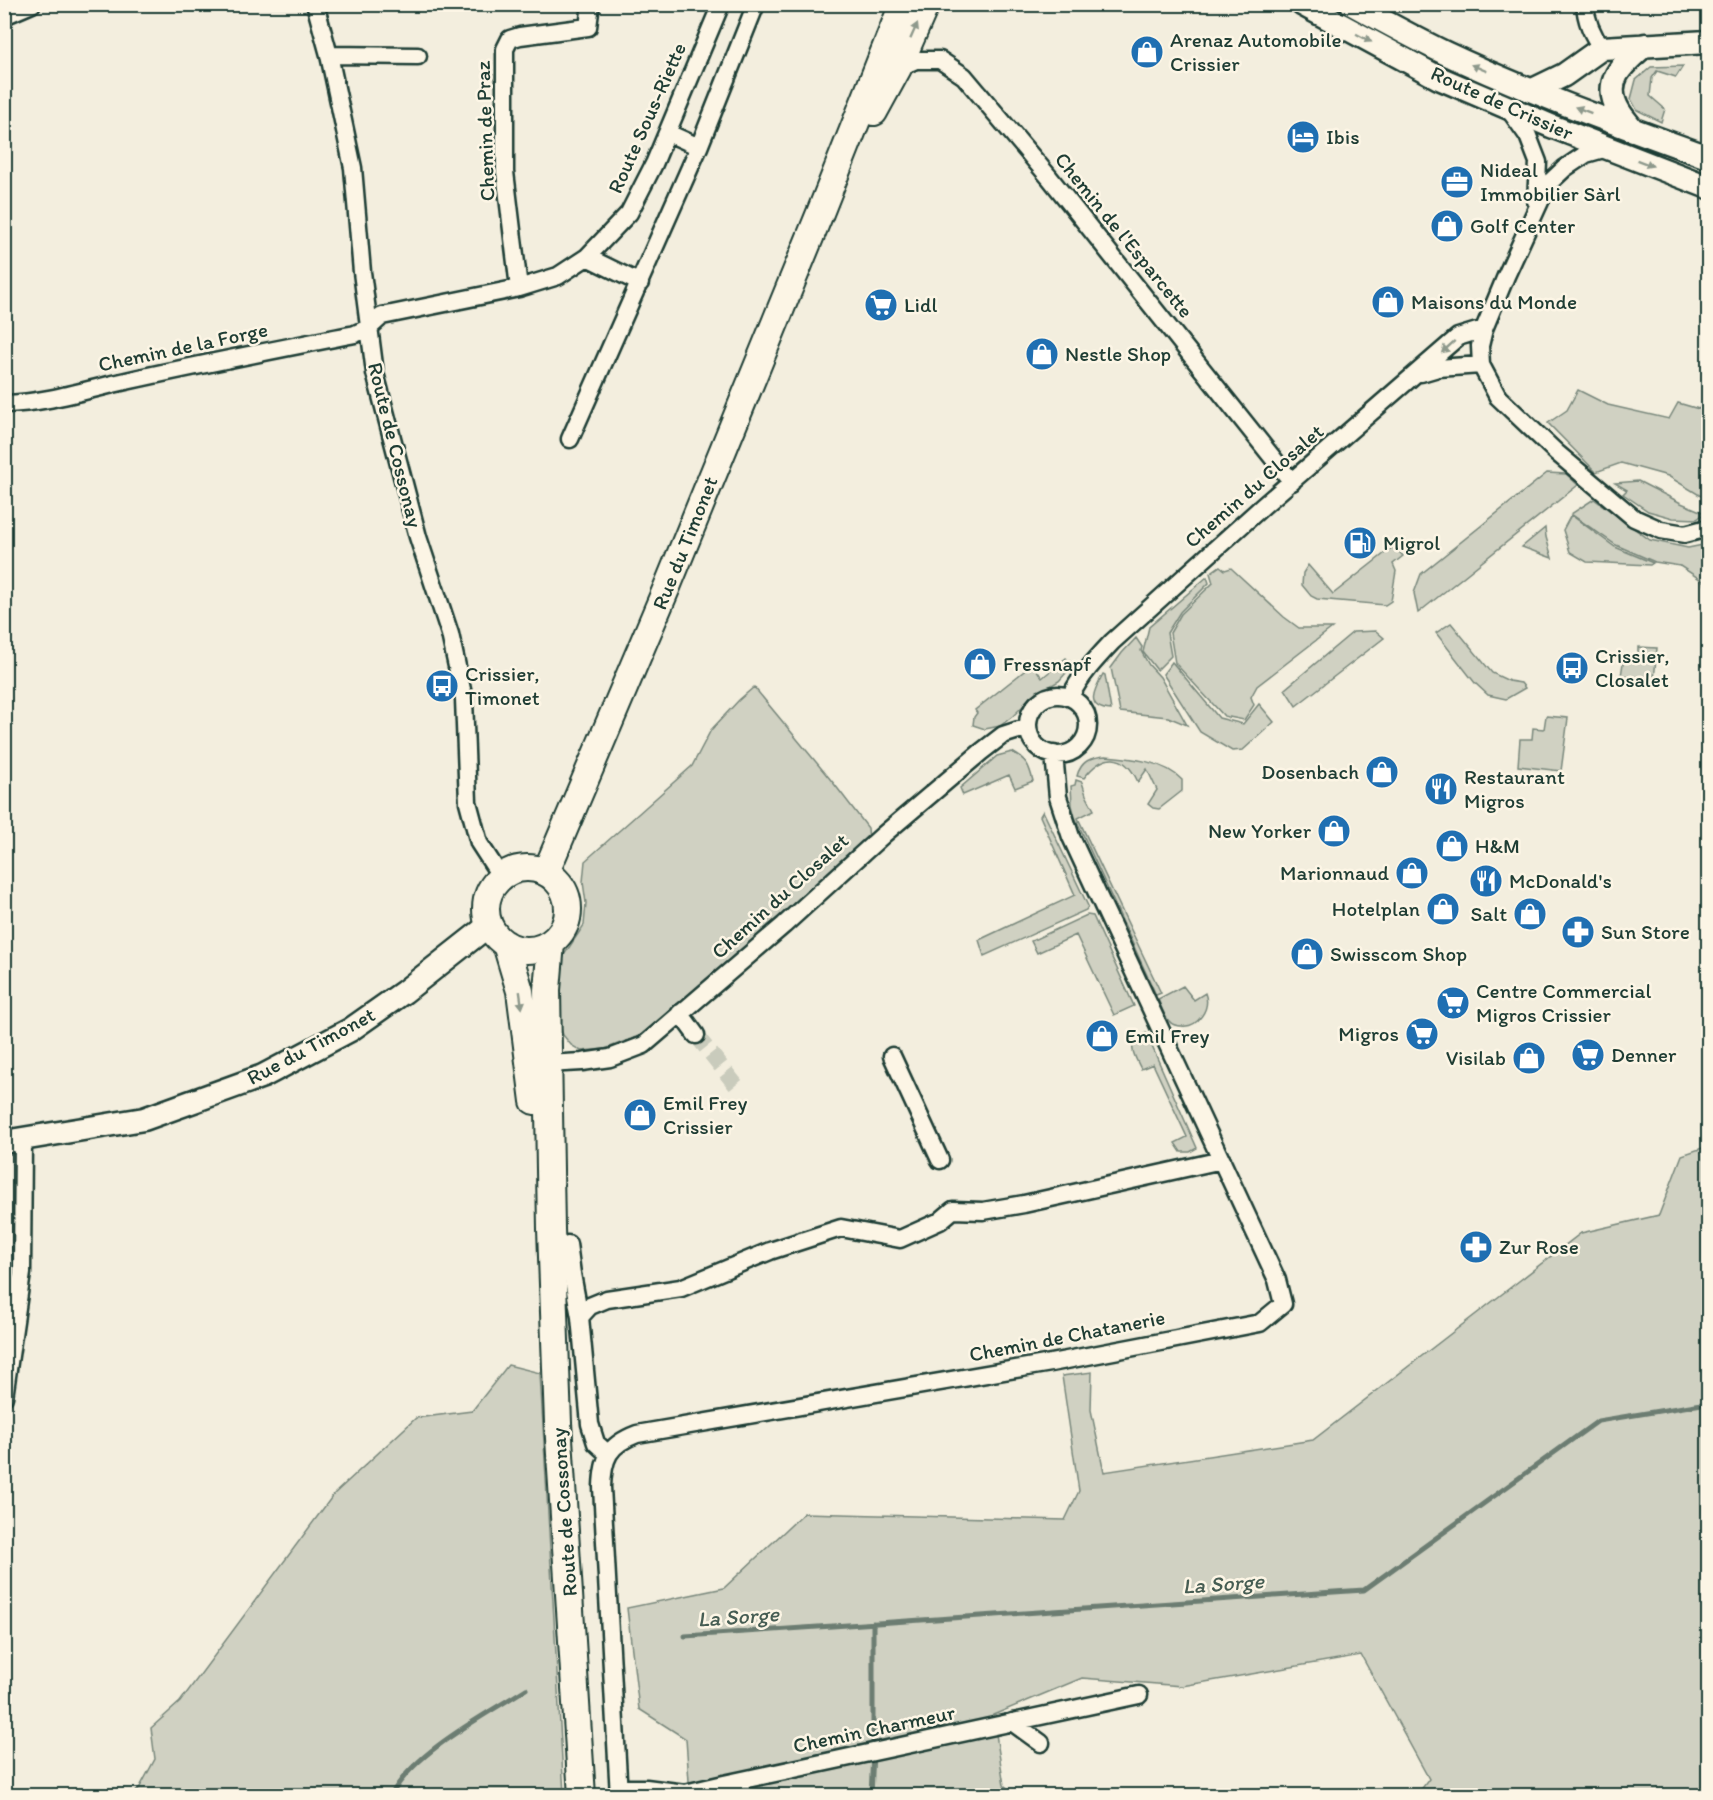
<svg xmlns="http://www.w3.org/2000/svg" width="1713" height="1800" font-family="Itim,sans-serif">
	<rect width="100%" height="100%" fill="#f3eede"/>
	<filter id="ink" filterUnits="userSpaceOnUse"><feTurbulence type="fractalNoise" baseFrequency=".0167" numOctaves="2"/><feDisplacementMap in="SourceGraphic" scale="12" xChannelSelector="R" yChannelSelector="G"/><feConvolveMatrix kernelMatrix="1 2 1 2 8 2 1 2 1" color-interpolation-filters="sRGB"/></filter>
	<g filter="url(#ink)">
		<path fill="#d0d1c2" stroke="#78877b" stroke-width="1.5" d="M 1683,66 L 1676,77 L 1657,71 L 1652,78 L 1650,96 L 1665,109 L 1661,122 L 1637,110 L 1631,99 L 1636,80 L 1651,67 Z
			M 1578,390 L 1608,405 L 1669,419 L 1678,403 L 1699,409 L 1708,391 L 1708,495 L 1701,496 L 1668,476 L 1621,463 L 1596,472 L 1548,423 L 1567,410 Z
			M 1547,473 L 1566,474 L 1578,485 L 1418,613 L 1414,593 L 1421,574 Z
			M 1638,481 L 1681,503 L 1705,513 L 1697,519 L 1673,518 L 1648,511 L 1623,494 L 1627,490 L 1615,483 Z
			M 1594,499 L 1650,540 L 1688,548 L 1708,544 L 1708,589 L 1703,581 L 1680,566 L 1655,562 L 1616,545 L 1571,514 Z
			M 1571,515 L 1615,547 L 1653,563 L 1650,565 L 1587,562 L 1570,552 L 1563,530 Z
			M 1545,528 L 1546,537 L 1552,558 L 1522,547 Z
			M 1394,546 L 1403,556 L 1393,564 L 1396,571 L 1391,601 L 1385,605 L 1317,599 L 1311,596 L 1302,585 L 1303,573 L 1308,565 L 1333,594 Z
			M 1220,566 L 1225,570 L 1231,568 L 1284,617 L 1299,628 L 1332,628 L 1257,686 L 1251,697 L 1254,705 L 1244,720 L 1224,716 L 1175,663 L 1170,633 L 1181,614 L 1213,583 L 1210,573 Z
			M 1207,577 L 1209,583 L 1180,612 L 1167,633 L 1171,656 L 1157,670 L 1143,652 L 1149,627 Z
			M 1451,623 L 1492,673 L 1509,681 L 1521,683 L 1525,688 L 1506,699 L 1488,695 L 1475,683 L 1436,633 Z
			M 1376,631 L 1384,638 L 1296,706 L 1285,689 L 1353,632 Z
			M 1136,638 L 1142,647 L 1141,651 L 1149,665 L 1160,677 L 1187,725 L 1168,717 L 1120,712 L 1111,668 L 1122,653 Z
			M 1638,647 L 1657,648 L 1654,680 L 1621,676 L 1624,657 L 1638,657 Z
			M 1066,658 L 1073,665 L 1059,681 L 1034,695 L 1013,716 L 1000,726 L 985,729 L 973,725 L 974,717 L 977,713 L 975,710 L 1033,664 L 1042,678 Z
			M 1172,662 L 1219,718 L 1243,724 L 1259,704 L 1274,722 L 1243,750 L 1232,751 L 1200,732 L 1163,674 Z
			M 1103,674 L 1105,675 L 1111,710 C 1084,708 1094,690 1103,674 Z
			M 754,687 L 835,785 L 868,828 L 869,840 L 780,918 L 641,1035 L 605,1049 L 581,1051 L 571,1045 L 563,1035 L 560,1025 L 558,988 L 560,968 L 564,955 L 584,925 L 586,903 L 583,882 L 585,861 L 692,766 L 711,730 L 739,700 Z
			M 1546,716 L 1568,718 L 1561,771 L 1518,766 L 1520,739 L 1532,739 L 1533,728 L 1544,729 Z
			M 1012,752 C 1027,760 1029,765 1033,781 L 1015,788 L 1009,775 L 963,795 L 960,788 L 997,756 Z
			M 1106,756 C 1131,758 1164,761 1182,780 L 1182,791 L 1159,809 L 1153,808 L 1148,804 L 1157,790 L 1147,769 L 1138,782 C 1124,751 1103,753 1084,778 L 1077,776 C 1081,761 1091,757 1106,756 Z
			M 1076,780 L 1082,782 L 1086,795 L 1094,810 L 1078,818 L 1161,993 L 1156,995 L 1075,817 L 1072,805 L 1071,786 L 1075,785 Z
			M 1043,811 L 1088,906 L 1086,910 L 984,956 L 979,940 L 1075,895 L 1040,816 Z
			M 1087,915 L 1093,916 L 1134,1006 L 1114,1015 L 1076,935 L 1037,953 L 1031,941 Z
			M 1183,986 L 1194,1000 L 1205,993 C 1211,1008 1198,1028 1182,1026 C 1177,1026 1172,1025 1169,1021 C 1164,1016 1161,1006 1158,999 Z
			M 1146,1033 L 1197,1148 L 1190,1152 L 1181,1152 L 1175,1143 L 1187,1137 L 1153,1064 L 1141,1069 C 1132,1051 1126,1044 1146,1033 Z
			M 1708,1146 L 1708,1795 L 1417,1795 L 1429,1779 L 1361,1655 L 1182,1686 L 1082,1678 L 993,1715 L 1004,1785 L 1014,1795 L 690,1795 L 686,1739 L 639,1709 L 627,1608 L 724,1588 L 804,1513 L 1065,1520 L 1079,1491 L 1062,1376 L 1092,1372 L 1091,1410 L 1104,1472 L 1313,1440 L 1581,1233 L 1659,1215 L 1682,1155 Z
			M 508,1365 L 540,1373 L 564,1795 L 133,1795 L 140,1787 L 155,1759 L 151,1728 L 180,1702 L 334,1494 L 416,1418 L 472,1411 Z"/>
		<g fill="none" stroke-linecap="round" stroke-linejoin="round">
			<path stroke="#6c7d72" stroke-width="5" d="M 685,1636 L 1364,1590 L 1598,1421 L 1708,1403
				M 391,1796 C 412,1753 485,1715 526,1689
				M 871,1796 L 873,1752 L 873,1623"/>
			<path stroke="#c9cbbc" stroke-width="16" stroke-dasharray="16 8" stroke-linecap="butt" d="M 696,1035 L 739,1089"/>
			<g stroke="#1f3d34" stroke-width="21">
				<path id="street" d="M 315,4 L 329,55 L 353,168 L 362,272 L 375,373 L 418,537 L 450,634 L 464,699 L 468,802 L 479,843 L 501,877
					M 1585,4 C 1586,22 1592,35 1602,48
					M 4,16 L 32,4
					M 329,55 L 418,56
					M 898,68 L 916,60 L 940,60 L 964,76 L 1049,177 L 1292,482
					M 1508,108 L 1528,136 L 1538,162 L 1536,201
					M 668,133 L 699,147
					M 1607,148 L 1586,154 L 1565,168 L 1548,184 L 1506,276 L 1484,329 L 1480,346 L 1481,365 L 1498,397 L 1557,453 L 1634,518 L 1661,530 L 1685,534 L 1708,528
					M 587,257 L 640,283
					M 519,288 L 505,172 L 505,49 L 510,39 L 520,36 L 588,27 L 591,4
					M 1421,373 L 1438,368 L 1481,365
					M 4,404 C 46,403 86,390 126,381 C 202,364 279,349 355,334 L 370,327 L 382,316 L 519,288 L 558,276 L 587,257 L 629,213 L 654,164 L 721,4
					M 570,439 L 699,147 L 756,4
					M1028 725a30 30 0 1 1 60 0a30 30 0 1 1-60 0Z
					M 1070,697 C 1080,676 1096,659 1112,642 L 1263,506 L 1458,337 L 1484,329
					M 680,1013 L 696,1035
					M 892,1056 L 940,1160
					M 547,1064 L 582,1062 L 610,1058 L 644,1045 L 784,925 L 883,835 L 981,752 L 1003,735 L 1028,727
					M 568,1244 L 572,1274 L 580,1317 L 590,1424 L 596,1443 L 608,1454
					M 580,1317 L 590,1306 L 607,1299 L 681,1288 L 770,1251 L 841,1228 L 900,1239 L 940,1221 L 953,1210 L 983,1211 L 1024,1204 L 1222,1160
					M 4,1397 L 22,1273 L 23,1140
					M 1012,1722 L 1041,1743
					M 618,1788 L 646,1788 L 685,1793 L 724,1784 L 1139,1695
					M 619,1796 L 602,1487 C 603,1458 608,1445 637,1434 L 1051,1363 L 1260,1323 L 1283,1304 L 1277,1280 L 1071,837 L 1058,797 L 1054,754"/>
			</g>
			<g stroke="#1f3d34" stroke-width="27">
				<path id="secondary" d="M 1302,4 L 1439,78 L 1551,126 L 1708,187
					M 1352,4 C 1383,21 1414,38 1445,53 C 1530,93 1620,125 1708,157
					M 1533,90 L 1564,75 L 1602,48 L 1708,42
					M 1633,130 C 1629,124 1623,118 1619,111 C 1601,81 1624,63 1645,45
					M 4,1142 L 144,1119 L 263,1076 L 350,1030 L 404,992 L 489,925"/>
			</g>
			<g stroke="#1f3d34" stroke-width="30">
				<path id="primary" d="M 874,112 L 898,68 L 926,4
					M486 909a41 41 0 1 1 82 0a41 41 0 1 1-82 0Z
					M 546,872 L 667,587 L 820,213 L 903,4
					M 551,943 L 547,990 L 551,1229 L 558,1423 L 582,1796
					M 506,944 L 520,991 L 534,1101"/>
			</g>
			<use href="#street" stroke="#fcf5e5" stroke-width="16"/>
			<use href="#secondary" stroke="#fcf5e5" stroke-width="22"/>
			<use href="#primary" stroke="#fcf5e5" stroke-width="26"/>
		</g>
		<defs><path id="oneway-solid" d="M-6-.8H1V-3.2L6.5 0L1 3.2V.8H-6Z" transform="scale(1.5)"/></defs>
		<g fill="#8e998c">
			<use href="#oneway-solid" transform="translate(914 31) rotate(-66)"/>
			<use href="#oneway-solid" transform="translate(1364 38) rotate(28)"/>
			<use href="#oneway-solid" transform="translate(1479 68) rotate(-157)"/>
			<use href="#oneway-solid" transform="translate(1583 110) rotate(-159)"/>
			<use href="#oneway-solid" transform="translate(1645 163) rotate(21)"/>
			<use href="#oneway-solid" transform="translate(1448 347) rotate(138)"/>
			<use href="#oneway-solid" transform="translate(521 1000) rotate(82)"/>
		</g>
	</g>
	<defs>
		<g id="shop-disc" transform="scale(1.725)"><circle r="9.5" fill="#1f6fb2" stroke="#fcf5e5"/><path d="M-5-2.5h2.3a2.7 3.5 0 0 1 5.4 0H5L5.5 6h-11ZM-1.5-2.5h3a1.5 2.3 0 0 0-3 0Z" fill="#fff"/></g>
		<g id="hotel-disc" transform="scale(1.725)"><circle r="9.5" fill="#1f6fb2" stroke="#fcf5e5"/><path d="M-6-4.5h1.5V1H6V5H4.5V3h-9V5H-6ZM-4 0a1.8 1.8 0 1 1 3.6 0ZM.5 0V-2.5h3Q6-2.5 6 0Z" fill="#fff"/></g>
		<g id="office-disc" transform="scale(1.725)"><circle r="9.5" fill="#1f6fb2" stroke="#fcf5e5"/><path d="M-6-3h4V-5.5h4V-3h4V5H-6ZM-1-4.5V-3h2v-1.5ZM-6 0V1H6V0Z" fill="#fff"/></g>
		<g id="supermarket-disc" transform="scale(1.725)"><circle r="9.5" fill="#1f6fb2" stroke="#fcf5e5"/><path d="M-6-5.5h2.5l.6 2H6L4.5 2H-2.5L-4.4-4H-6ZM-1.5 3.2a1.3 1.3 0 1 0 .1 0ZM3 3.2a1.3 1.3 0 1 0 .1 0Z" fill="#fff"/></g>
		<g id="fuel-disc" transform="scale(1.725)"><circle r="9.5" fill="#1f6fb2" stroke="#fcf5e5"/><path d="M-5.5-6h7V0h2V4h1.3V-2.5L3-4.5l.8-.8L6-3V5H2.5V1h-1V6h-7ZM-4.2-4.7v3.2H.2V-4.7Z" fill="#fff"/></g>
		<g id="bus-disc" transform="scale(1.725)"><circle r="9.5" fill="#1f6fb2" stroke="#fcf5e5"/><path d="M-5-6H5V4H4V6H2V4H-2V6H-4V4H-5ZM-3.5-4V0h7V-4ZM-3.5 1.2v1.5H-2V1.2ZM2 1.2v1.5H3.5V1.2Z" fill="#fff"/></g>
		<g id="restaurant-disc" transform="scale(1.725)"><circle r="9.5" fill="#1f6fb2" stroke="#fcf5e5"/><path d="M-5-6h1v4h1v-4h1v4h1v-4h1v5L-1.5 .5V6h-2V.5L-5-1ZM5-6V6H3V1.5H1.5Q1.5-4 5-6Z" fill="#fff"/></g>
		<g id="pharmacy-disc" transform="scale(1.725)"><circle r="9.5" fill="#1f6fb2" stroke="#fcf5e5"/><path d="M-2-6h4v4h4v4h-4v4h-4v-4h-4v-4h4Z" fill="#fff"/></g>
	</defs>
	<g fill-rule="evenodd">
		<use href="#shop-disc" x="1147" y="52"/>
		<use href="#hotel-disc" x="1303" y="137"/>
		<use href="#office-disc" x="1457" y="182"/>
		<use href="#shop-disc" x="1447" y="226"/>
		<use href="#shop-disc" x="1388" y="302"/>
		<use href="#supermarket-disc" x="881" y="305"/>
		<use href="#shop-disc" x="1042" y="354"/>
		<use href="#fuel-disc" x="1360" y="543"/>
		<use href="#shop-disc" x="980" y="664"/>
		<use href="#bus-disc" x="1572" y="668"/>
		<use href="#bus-disc" x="442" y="686"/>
		<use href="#shop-disc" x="1382" y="772"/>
		<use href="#restaurant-disc" x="1441" y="789"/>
		<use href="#shop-disc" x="1334" y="831"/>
		<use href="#shop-disc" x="1452" y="846"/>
		<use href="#shop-disc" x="1412" y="873"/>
		<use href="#restaurant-disc" x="1486" y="881"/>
		<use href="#shop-disc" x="1443" y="909"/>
		<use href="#shop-disc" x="1530" y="914"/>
		<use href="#pharmacy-disc" x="1578" y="932"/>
		<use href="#shop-disc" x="1307" y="954"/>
		<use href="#supermarket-disc" x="1453" y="1003"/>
		<use href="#supermarket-disc" x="1422" y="1034"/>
		<use href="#shop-disc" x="1102" y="1036"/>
		<use href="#supermarket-disc" x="1588" y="1055"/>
		<use href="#shop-disc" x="1529" y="1058"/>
		<use href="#shop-disc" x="640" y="1115"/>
		<use href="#pharmacy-disc" x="1476" y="1247"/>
	</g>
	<g text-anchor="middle" stroke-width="5" stroke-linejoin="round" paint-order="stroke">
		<g font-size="21" fill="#1f3d34" stroke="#fcf5e5" text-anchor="start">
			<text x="1170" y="47">Arenaz Automobile<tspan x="1170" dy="24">Crissier</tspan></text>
			<text x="1326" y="144">Ibis</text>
			<text x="1480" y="177">Nideal<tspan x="1480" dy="24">Immobilier Sàrl</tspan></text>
			<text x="1470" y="233">Golf Center</text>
			<text x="1411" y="309">Maisons du Monde</text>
			<text x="904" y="312">Lidl</text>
			<text x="1065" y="361">Nestle Shop</text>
			<text x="1383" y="550">Migrol</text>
			<text x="1595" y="663">Crissier,<tspan x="1595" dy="24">Closalet</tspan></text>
			<text x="1003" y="671">Fressnapf</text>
			<text x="465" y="681">Crissier,<tspan x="465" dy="24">Timonet</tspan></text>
			<text x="1359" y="779" text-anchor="end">Dosenbach</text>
			<text x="1464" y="784">Restaurant<tspan x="1464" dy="24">Migros</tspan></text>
			<text x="1311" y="838" text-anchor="end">New Yorker</text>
			<text x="1475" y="853">H&amp;M</text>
			<text x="1389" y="880" text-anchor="end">Marionnaud</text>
			<text x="1509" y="888">McDonald's</text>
			<text x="1420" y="916" text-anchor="end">Hotelplan</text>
			<text x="1507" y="921" text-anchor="end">Salt</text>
			<text x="1601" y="939">Sun Store</text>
			<text x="1330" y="961">Swisscom Shop</text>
			<text x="1476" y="998">Centre Commercial<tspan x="1476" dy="24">Migros Crissier</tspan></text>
			<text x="1399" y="1041" text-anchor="end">Migros</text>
			<text x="1125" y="1043">Emil Frey</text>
			<text x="1611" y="1062">Denner</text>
			<text x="1506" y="1065" text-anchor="end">Visilab</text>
			<text x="663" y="1110">Emil Frey<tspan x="663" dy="24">Crissier</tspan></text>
			<text x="1499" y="1254">Zur Rose</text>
		</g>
		<g font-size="21" fill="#1f3d34" stroke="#fcf5e5">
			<text transform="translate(1502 103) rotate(24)" y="7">Route de Crissier</text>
			<text transform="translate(647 118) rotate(-66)" y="7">Route Sous-Riette</text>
			<text transform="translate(485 131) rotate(-92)" y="7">Chemin de Praz</text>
			<text transform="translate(1124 235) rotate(51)" y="7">Chemin de l'Esparcette</text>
			<text transform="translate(183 347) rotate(-12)" y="7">Chemin de la Forge</text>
			<text transform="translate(395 445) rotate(76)" y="7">Route de Cossonay</text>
			<text transform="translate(1254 486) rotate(-41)" y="7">Chemin du Closalet</text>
			<text transform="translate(685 543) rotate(-68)" y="7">Rue du Timonet</text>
			<text transform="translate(780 896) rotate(-42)" y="7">Chemin du Closalet</text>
			<text transform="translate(311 1046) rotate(-28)" y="7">Rue du Timonet</text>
			<text transform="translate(1067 1336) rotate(-11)" y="7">Chemin de Chatanerie</text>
			<text transform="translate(564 1512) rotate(-94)" y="7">Route de Cossonay</text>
			<text transform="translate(874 1729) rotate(-12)" y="7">Chemin Charmeur</text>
		</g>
		<g font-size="22" font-style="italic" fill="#465d53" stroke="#fcf5e5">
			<text transform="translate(1223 1583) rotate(-4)" y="8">La Sorge</text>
			<text transform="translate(738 1616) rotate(-4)" y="8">La Sorge</text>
		</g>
	</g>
	<rect width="1713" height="1800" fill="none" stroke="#fcf5e5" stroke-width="24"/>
	<rect x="12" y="12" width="1689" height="1776" fill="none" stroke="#1f3d34" stroke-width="2" filter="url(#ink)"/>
</svg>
